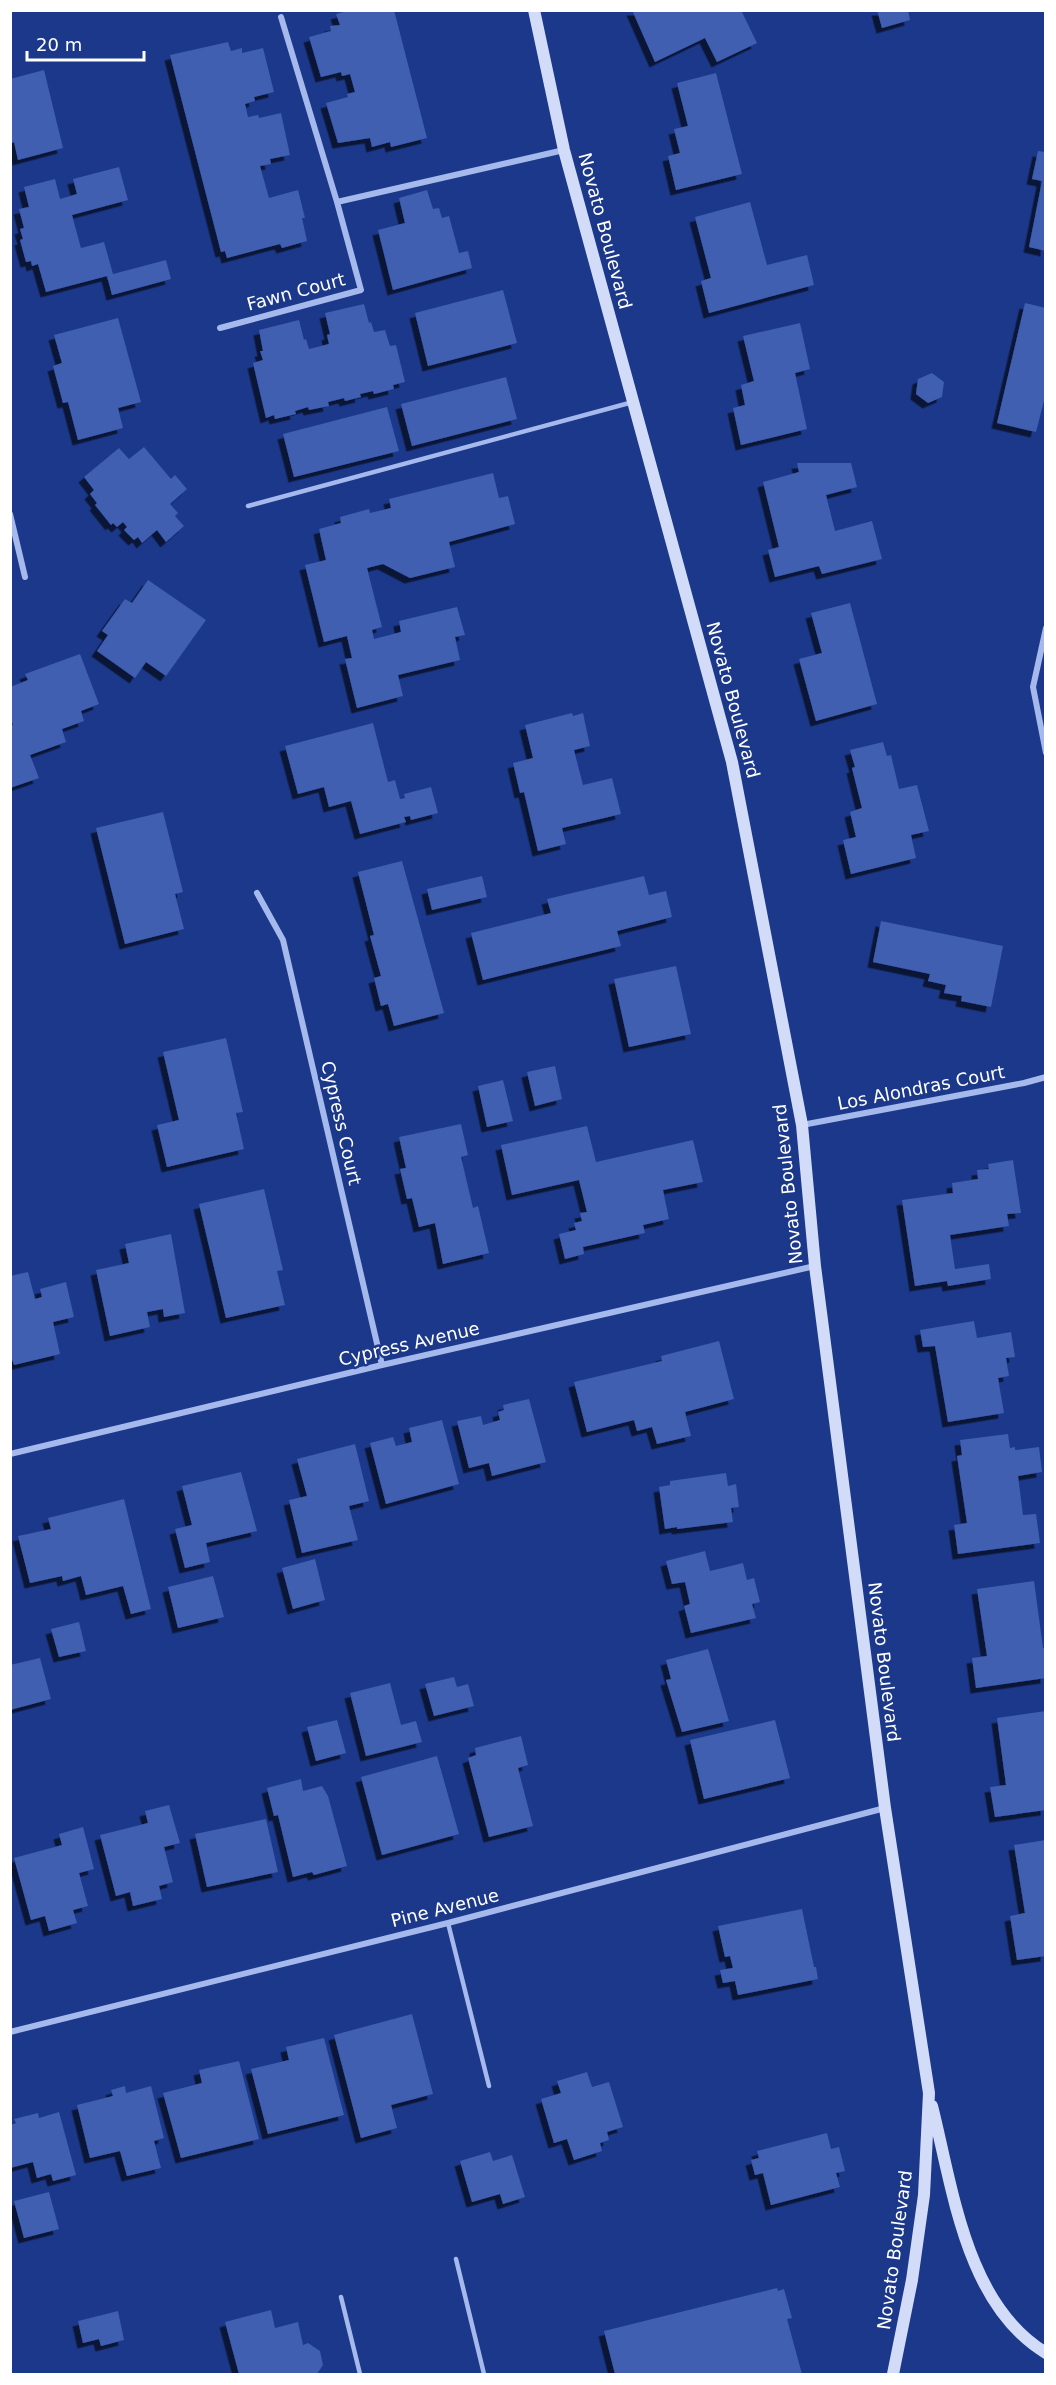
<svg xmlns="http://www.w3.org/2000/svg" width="1056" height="2385" font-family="'DejaVu Sans',sans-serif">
	<defs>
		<filter id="shadow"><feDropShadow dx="-5.5" dy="5.5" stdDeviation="0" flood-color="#0009"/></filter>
	</defs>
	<rect width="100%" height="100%" fill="#1b388a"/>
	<path fill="#3f5eb1" filter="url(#shadow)" d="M 351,10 L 394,10 L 427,138 L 391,147 L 390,142 L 372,147 L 370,138 L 338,143 L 326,103 L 348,97 L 347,94 L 355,92 L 350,74 L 342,76 L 341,72 L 321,77 L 309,37 L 331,31 L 330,26 L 340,25 L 336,14 Z
		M 632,10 L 741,10 L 757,43 L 717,62 L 705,38 L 655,62 Z
		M 877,10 L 908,10 L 910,20 L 882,28 Z
		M 228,42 L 231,51 L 242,48 L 242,53 L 263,48 L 274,92 L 254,97 L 255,101 L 245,104 L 248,117 L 258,115 L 259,118 L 281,113 L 290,155 L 270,159 L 271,164 L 260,166 L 269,198 L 298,190 L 305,218 L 302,218 L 307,241 L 282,248 L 280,244 L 227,258 L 225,251 L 221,252 L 170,55 Z
		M 44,70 L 63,148 L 18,160 L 14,142 L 10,144 L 10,79 Z
		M 716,73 L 742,174 L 676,190 L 668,156 L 680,153 L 674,129 L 688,126 L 677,83 Z
		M 1038,151 L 1046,152 L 1046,251 L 1029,247 L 1042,181 L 1032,179 Z
		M 119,167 L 128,200 L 72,215 L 81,248 L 104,242 L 113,274 L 166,260 L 171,279 L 112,295 L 107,276 L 46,292 L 38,264 L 32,266 L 31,261 L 26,262 L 20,240 L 23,239 L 20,229 L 24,228 L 19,209 L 29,207 L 24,187 L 55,179 L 60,199 L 77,194 L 73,179 Z
		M 427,190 L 433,209 L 439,208 L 442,218 L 449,216 L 459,253 L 468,251 L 472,268 L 393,290 L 378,230 L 405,223 L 399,198 Z
		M 750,202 L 767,265 L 807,255 L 814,285 L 709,313 L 701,281 L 711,278 L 695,217 Z
		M 503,290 L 517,343 L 428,366 L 415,313 Z
		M 1025,303 L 1046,308 L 1046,393 L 1036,432 L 997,423 Z
		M 364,304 L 369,323 L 371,322 L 374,332 L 385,330 L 390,346 L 396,345 L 405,382 L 393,385 L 394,389 L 374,394 L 373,391 L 360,394 L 361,397 L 345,401 L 344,398 L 328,402 L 329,406 L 309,410 L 308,407 L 295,411 L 296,414 L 275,419 L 274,415 L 266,418 L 253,363 L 263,360 L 260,351 L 263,351 L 259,330 L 299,320 L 304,340 L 306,339 L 309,349 L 329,344 L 327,335 L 330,334 L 325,313 Z
		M 118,318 L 141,402 L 118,408 L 123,428 L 78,440 L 68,402 L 63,403 L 53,366 L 62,363 L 54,335 Z
		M 800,323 L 810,369 L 795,373 L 807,429 L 741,445 L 733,408 L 745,405 L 741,385 L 754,381 L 743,336 Z
		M 932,373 L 944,382 L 942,397 L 928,403 L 916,394 L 918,379 Z
		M 506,377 L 517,419 L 412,446 L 401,404 Z
		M 387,407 L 399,451 L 294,477 L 283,434 Z
		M 144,447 L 171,479 L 175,475 L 187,489 L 170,504 L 178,513 L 175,516 L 184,526 L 166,542 L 157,530 L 142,543 L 138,537 L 134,540 L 124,530 L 127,527 L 123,522 L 117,527 L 113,523 L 111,525 L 95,505 L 97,503 L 90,494 L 94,490 L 84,477 L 119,448 L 129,459 Z
		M 797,463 L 851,463 L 857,487 L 826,495 L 835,531 L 872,521 L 882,559 L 822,574 L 819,566 L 775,577 L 768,550 L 779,547 L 763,482 L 799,472 Z
		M 493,473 L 499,498 L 508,496 L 515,524 L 449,542 L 455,567 L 410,578 L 383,564 L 367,568 L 382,627 L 372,630 L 374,639 L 401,632 L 399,621 L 457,607 L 465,635 L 455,637 L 460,660 L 398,675 L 403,696 L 357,708 L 345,659 L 352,658 L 347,636 L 324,642 L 305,565 L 326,560 L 319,529 L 341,523 L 340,517 L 369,509 L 370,513 L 391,508 L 389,499 Z
		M 148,580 L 206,620 L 166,676 L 146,662 L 135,678 L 97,651 L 108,635 L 102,631 L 125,599 L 132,603 Z
		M 850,603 L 877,704 L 816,721 L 799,659 L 822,653 L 811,613 Z
		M 80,654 L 99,704 L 81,711 L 84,721 L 62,729 L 66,742 L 30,755 L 39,778 L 10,788 L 10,726 L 13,725 L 10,717 L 10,687 L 28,680 L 25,674 Z
		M 572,713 L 573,716 L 583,713 L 590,746 L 574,750 L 583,785 L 612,778 L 621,814 L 562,828 L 566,844 L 538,851 L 524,792 L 520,793 L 513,763 L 533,758 L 525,725 Z
		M 373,723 L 388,782 L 395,780 L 400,799 L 405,798 L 404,794 L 431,787 L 438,813 L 411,820 L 410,816 L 404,817 L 406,822 L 360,834 L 351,801 L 329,807 L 324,787 L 298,794 L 285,746 Z
		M 883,742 L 887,756 L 891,755 L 899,789 L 917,785 L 929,831 L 911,835 L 916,858 L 851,874 L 843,840 L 856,837 L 850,812 L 862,808 L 852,768 L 855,767 L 850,750 Z
		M 163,812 L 183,892 L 175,894 L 184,929 L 125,944 L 96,828 Z
		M 402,861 L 444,1013 L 394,1026 L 388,1004 L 381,1006 L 374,978 L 381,976 L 370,936 L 374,935 L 358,872 Z
		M 482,876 L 487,897 L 432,910 L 427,889 Z
		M 644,876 L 649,895 L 666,891 L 672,917 L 617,931 L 621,946 L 483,980 L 471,933 L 551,913 L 547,899 Z
		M 881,921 L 1003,946 L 991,1007 L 961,1001 L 962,996 L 944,993 L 946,985 L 928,981 L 930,974 L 873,962 Z
		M 676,966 L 691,1034 L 629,1047 L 614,979 Z
		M 226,1038 L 243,1112 L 236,1113 L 244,1149 L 167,1167 L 157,1125 L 179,1120 L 163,1052 Z
		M 555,1066 L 562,1099 L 535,1106 L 527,1072 Z
		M 503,1080 L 513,1121 L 487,1127 L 478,1086 Z
		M 461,1124 L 468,1155 L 461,1157 L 473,1208 L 478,1206 L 489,1253 L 443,1264 L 435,1223 L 419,1227 L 412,1198 L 407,1199 L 400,1169 L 406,1168 L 399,1137 Z
		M 587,1126 L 596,1162 L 693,1140 L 703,1182 L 663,1190 L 669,1219 L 643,1225 L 645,1233 L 583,1247 L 584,1254 L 565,1259 L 559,1234 L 576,1230 L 574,1223 L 582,1221 L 580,1213 L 587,1212 L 579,1180 L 512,1195 L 501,1145 Z
		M 1013,1160 L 1021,1213 L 1007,1214 L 1009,1226 L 950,1235 L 955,1269 L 989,1264 L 991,1279 L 948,1286 L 947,1281 L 915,1286 L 902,1200 L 953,1193 L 952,1183 L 978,1179 L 977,1170 L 989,1169 L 988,1164 Z
		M 264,1189 L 283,1270 L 277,1271 L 285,1305 L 226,1318 L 199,1204 Z
		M 171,1234 L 185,1313 L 164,1317 L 163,1309 L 147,1312 L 150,1327 L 110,1336 L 96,1270 L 129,1263 L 125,1244 Z
		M 28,1272 L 35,1299 L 42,1297 L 40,1289 L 66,1282 L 74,1317 L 53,1322 L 60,1354 L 14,1365 L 10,1354 L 10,1276 Z
		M 974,1321 L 977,1338 L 1011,1332 L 1015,1357 L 1006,1358 L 1009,1376 L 998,1378 L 1004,1413 L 948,1422 L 935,1346 L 923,1347 L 920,1330 Z
		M 719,1341 L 734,1399 L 685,1412 L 691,1436 L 657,1444 L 652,1427 L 637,1431 L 634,1420 L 587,1432 L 574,1382 L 662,1361 L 661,1356 Z
		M 529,1399 L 546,1462 L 492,1476 L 489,1463 L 469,1468 L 457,1421 L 481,1416 L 483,1425 L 500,1420 L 498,1412 L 504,1410 L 503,1405 Z
		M 442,1420 L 459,1484 L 386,1504 L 370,1443 L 393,1437 L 396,1446 L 412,1442 L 409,1428 Z
		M 1008,1434 L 1010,1448 L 1015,1447 L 1015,1450 L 1039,1447 L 1042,1472 L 1018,1476 L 1023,1515 L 1036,1514 L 1040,1543 L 958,1554 L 954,1525 L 967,1523 L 957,1456 L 962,1455 L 960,1440 Z
		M 355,1444 L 369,1501 L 349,1506 L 358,1540 L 302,1553 L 289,1500 L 307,1496 L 297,1459 Z
		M 241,1472 L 257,1531 L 206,1543 L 210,1562 L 185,1568 L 175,1529 L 192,1525 L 182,1486 Z
		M 726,1473 L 728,1486 L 736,1484 L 739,1507 L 731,1508 L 733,1522 L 677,1529 L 677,1527 L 665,1529 L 659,1487 L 670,1485 L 670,1481 Z
		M 124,1499 L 151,1609 L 131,1614 L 123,1586 L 86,1595 L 81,1576 L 63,1581 L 62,1576 L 30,1583 L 18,1536 L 51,1529 L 48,1518 Z
		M 705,1551 L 710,1571 L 743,1563 L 747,1580 L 754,1578 L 760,1602 L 752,1604 L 756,1618 L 691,1633 L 684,1606 L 690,1604 L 685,1582 L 672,1584 L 666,1561 Z
		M 315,1559 L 325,1600 L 293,1609 L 282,1568 Z
		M 213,1576 L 224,1617 L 178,1628 L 168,1587 Z
		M 1034,1581 L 1043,1648 L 1046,1648 L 1046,1678 L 976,1688 L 972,1658 L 987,1656 L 977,1589 Z
		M 79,1622 L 86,1651 L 59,1657 L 51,1629 Z
		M 708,1649 L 729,1721 L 682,1732 L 666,1680 L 671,1679 L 666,1660 Z
		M 40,1658 L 51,1699 L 10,1710 L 10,1665 Z
		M 454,1677 L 457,1687 L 468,1684 L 474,1706 L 434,1716 L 425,1684 Z
		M 390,1683 L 401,1725 L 416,1721 L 422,1742 L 366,1756 L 350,1693 Z
		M 1046,1711 L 1046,1810 L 995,1817 L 990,1787 L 1006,1785 L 997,1718 Z
		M 337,1720 L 346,1753 L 316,1761 L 307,1727 Z
		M 775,1720 L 790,1778 L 704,1799 L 690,1740 Z
		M 521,1736 L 528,1765 L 518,1768 L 533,1826 L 489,1837 L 468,1758 L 476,1755 L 475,1748 Z
		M 437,1756 L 459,1834 L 382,1855 L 361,1777 Z
		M 301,1779 L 303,1791 L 322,1786 L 328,1796 L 347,1866 L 314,1875 L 312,1872 L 293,1877 L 278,1815 L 274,1816 L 267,1788 Z
		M 169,1805 L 180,1843 L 164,1847 L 173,1882 L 159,1886 L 162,1899 L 133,1906 L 130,1892 L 116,1896 L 100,1835 L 148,1823 L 145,1811 Z
		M 266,1819 L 278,1872 L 207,1887 L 195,1834 Z
		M 83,1827 L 94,1869 L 79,1873 L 88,1906 L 73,1910 L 77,1923 L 49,1931 L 45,1916 L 31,1920 L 14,1858 L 62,1845 L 59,1834 Z
		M 1046,1840 L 1046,1956 L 1017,1960 L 1010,1916 L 1025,1913 L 1014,1845 Z
		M 802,1909 L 814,1967 L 816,1967 L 818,1979 L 738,1995 L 735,1981 L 723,1983 L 720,1970 L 733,1968 L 730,1956 L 725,1957 L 718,1926 Z
		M 412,2014 L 433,2094 L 391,2105 L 397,2128 L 361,2138 L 334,2035 Z
		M 324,2038 L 344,2115 L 268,2134 L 251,2069 L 289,2060 L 286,2047 Z
		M 239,2061 L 259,2139 L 181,2158 L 163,2093 L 202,2083 L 199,2070 Z
		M 587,2072 L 592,2087 L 609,2082 L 623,2127 L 607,2132 L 609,2140 L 600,2143 L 602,2151 L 574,2160 L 567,2139 L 554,2143 L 541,2099 L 561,2093 L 557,2081 Z
		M 125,2086 L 126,2093 L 151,2086 L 164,2138 L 154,2141 L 161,2168 L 127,2176 L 120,2151 L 90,2158 L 77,2105 L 113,2096 L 111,2090 Z
		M 59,2112 L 76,2175 L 53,2181 L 51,2174 L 37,2178 L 33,2162 L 10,2168 L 10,2125 L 16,2123 L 14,2119 L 38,2113 L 39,2118 Z
		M 827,2133 L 831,2149 L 839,2147 L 845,2171 L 836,2173 L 840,2187 L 771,2205 L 763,2173 L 755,2175 L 751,2160 L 759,2158 L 757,2151 Z
		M 490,2152 L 493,2161 L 512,2155 L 525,2197 L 503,2204 L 500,2194 L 472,2202 L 460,2161 Z
		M 49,2192 L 59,2229 L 24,2238 L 14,2201 Z
		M 777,2288 L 778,2291 L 784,2289 L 792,2318 L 787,2319 L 802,2374 L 615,2374 L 604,2331 Z
		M 271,2310 L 275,2328 L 298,2322 L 303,2345 L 308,2343 L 320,2351 L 323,2365 L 317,2374 L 239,2374 L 225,2322 Z
		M 118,2311 L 124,2340 L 101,2346 L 99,2339 L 83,2343 L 78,2321 Z"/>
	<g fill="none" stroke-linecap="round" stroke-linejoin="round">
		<path stroke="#a5b9ed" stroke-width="4.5" d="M 248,506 L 633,402
			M 448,1923 L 489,2086
			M 456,2259 L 484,2374
			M 341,2297 L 360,2374"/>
		<path stroke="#a5b9ed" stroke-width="6" d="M 337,202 L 564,150
			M 220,328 L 361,290 L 337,202 L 281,17
			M 10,514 L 25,577
			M 1046,628 L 1033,687 L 1046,753
			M 257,893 L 283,940 L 382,1365
			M 802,1125 L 1024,1083 L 1046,1077
			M 10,1454 L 382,1365 L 815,1266
			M 10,2032 L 448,1923 L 885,1808"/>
		<path stroke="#d2dcf9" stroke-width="12" d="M 534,10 L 564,150 L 732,762 L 802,1125 L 815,1266 L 885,1808 L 929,2093 L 924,2195 L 912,2280 L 893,2374
			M 932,2106 C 953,2189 966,2305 1046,2353"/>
	</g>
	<g text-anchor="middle" stroke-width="5" stroke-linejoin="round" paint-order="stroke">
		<g font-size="18" fill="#fff" stroke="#1b388a">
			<text transform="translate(605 231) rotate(75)" y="6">Novato Boulevard</text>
			<text transform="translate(296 292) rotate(-15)" y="6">Fawn Court</text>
			<text transform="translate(733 700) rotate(75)" y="6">Novato Boulevard</text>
			<text transform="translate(921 1088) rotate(-11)" y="6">Los Alondras Court</text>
			<text transform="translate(341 1123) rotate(77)" y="6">Cypress Court</text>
			<text transform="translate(788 1184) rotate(-96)" y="6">Novato Boulevard</text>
			<text transform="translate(409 1344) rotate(-13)" y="6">Cypress Avenue</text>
			<text transform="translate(884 1662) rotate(83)" y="6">Novato Boulevard</text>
			<text transform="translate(445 1908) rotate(-14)" y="6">Pine Avenue</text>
			<text transform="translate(895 2250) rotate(-82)" y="6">Novato Boulevard</text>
		</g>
	</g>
	<rect width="1056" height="2385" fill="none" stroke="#ffffff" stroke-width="24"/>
	<path d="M27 51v9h117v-9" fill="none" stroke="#ffffff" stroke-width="3"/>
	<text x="36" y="51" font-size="18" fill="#ffffff" stroke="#1b388a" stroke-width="4.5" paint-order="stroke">20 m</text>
</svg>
